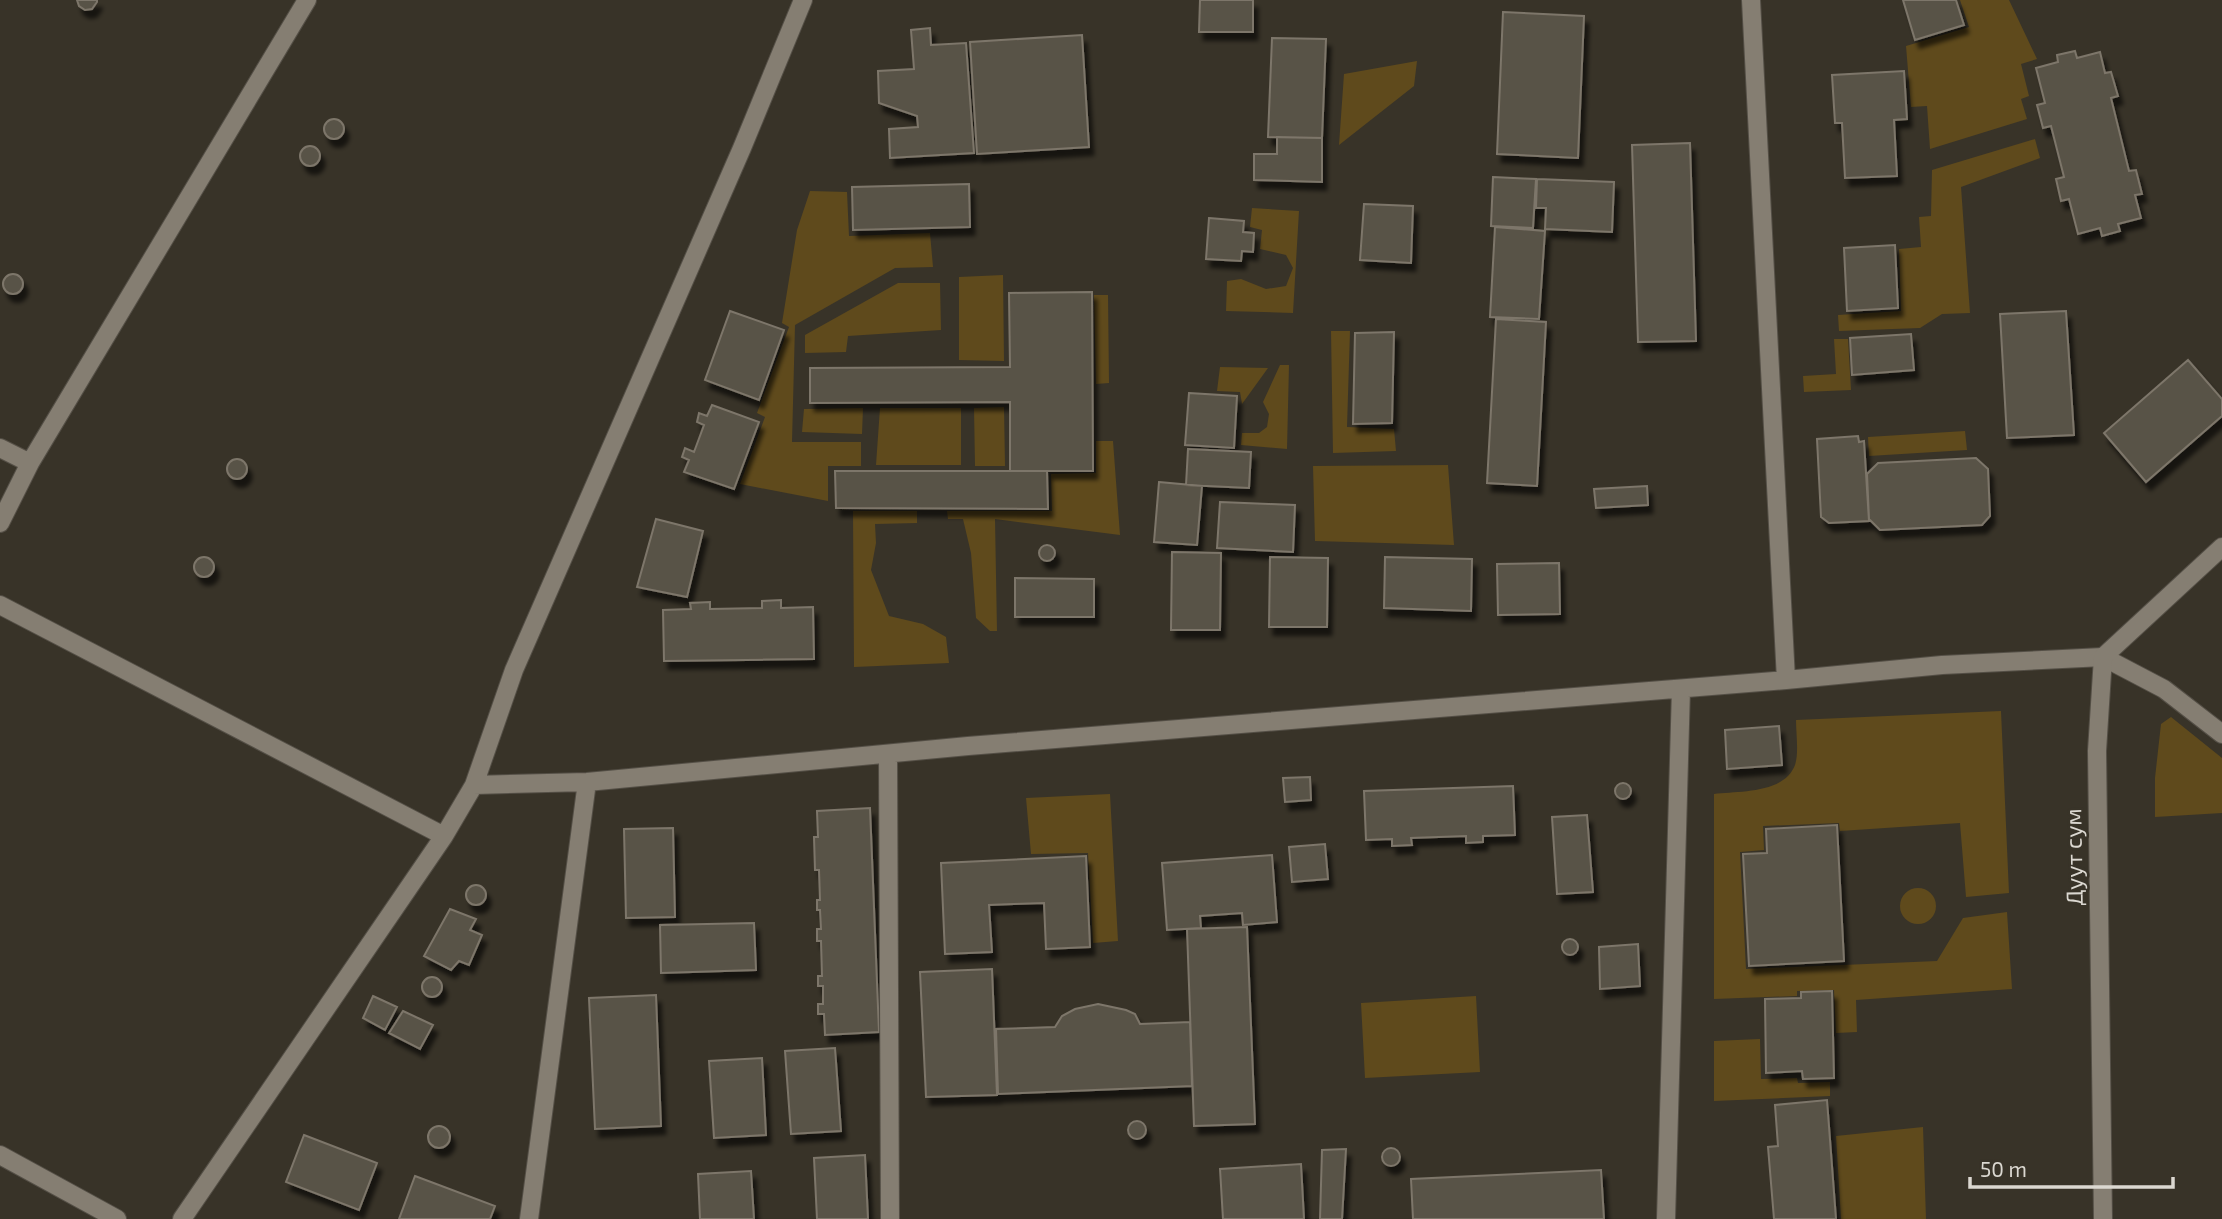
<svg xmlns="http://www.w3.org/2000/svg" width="2222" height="1219" font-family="'Exo 2',sans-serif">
	<defs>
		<filter id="shadow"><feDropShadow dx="4.5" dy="8" stdDeviation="2" flood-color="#0009"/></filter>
	</defs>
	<rect width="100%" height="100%" fill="#383328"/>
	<path fill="#5f4a1c" d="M 1960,0 L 2009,0 L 2037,59 L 2021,64 L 2029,96 L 2021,99 L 2027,119 L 1930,149 L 1927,106 L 1911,107 L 1906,46 L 1969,27 Z
		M 1417,61 L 1414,86 L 1339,145 L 1344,74 Z
		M 2035,139 L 2040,158 L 1961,187 L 1970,313 L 1942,314 L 1920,328 L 1839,331 L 1838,315 L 1901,311 L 1899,249 L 1921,247 L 1919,217 L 1931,216 L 1932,170 Z
		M 810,191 L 847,192 L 849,236 L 930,233 L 933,267 L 895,268 L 795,325 L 792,442 L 861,442 L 861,466 L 828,466 L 828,501 L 740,484 L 765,417 L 757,413 L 789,327 L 782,323 L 797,230 Z
		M 1252,208 L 1299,211 L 1293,313 L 1226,311 L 1227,281 L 1241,279 L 1266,289 L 1286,286 L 1293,268 L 1286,255 L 1260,249 L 1262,230 L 1250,227 Z
		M 1003,275 L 1004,361 L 959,360 L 959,277 Z
		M 898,283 L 940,283 L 941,330 L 848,336 L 846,352 L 805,353 L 805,335 Z
		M 1094,295 L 1108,295 L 1109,383 L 1096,384 Z
		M 1331,331 L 1350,331 L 1347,427 L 1394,429 L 1396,451 L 1333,453 Z
		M 1834,339 L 1848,339 L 1851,390 L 1804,392 L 1803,376 L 1836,374 Z
		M 1280,365 L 1289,365 L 1287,449 L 1241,445 L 1242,433 L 1259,433 L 1267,427 L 1269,414 L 1263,402 Z
		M 1220,367 L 1268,368 L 1242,404 L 1240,392 L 1217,391 Z
		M 1004,407 L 1005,466 L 975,466 L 974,408 Z
		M 863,408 L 862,434 L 802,432 L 804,409 Z
		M 880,408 L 961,408 L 961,465 L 876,465 Z
		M 1965,431 L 1967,450 L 1869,456 L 1868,437 Z
		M 1096,441 L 1113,441 L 1120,535 L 995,519 L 997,631 L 990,631 L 976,618 L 971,553 L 963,519 L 948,519 L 947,511 L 1052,511 L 1051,474 L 1096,473 Z
		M 1448,465 L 1454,545 L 1315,541 L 1313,466 Z
		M 853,511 L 917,511 L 917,523 L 875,524 L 876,543 L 871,570 L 889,616 L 923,624 L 946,637 L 949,663 L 854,667 Z
		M 2001,711 L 2009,893 L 1966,897 L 1960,823 L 1840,831 L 1839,823 L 1763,826 L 1764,850 L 1740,852 L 1746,969 L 1937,961 L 1963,918 L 2007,912 L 2012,989 L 1856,1000 L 1857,1032 L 1836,1033 L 1834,990 L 1797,991 L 1797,996 L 1714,999 L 1714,794 C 1739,791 1784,794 1795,765 C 1799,753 1796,733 1796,720 Z
		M 2171,717 L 2222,758 L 2222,813 L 2155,817 L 2155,778 L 2161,724 Z
		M 1110,794 L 1118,941 L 1093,943 L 1088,853 L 1031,854 L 1026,798 Z
		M1900 906a18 18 0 1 1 36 0a18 18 0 1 1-36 0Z
		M 1476,996 L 1480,1072 L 1365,1078 L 1361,1003 Z
		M 1760,1039 L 1761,1079 L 1797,1078 L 1798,1083 L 1830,1082 L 1830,1096 L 1714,1101 L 1714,1041 Z
		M 1923,1127 L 1926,1219 L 1841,1219 L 1836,1136 Z"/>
	<path fill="#595347" stroke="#7d766a" stroke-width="2" filter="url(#shadow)" d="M 77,0 L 97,0 L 97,2 L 92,9 L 85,10 L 79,6 Z
		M 1200,0 L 1253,0 L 1253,32 L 1199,32 Z
		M 1903,0 L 1956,0 L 1964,25 L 1915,40 Z
		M 1503,12 L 1584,16 L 1578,158 L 1497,154 Z
		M 930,28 L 931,45 L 966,43 L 974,153 L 890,158 L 889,129 L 918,127 L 917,116 L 879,103 L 878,71 L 914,69 L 911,30 Z
		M 1082,35 L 1089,147 L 977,154 L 970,42 Z
		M 1272,38 L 1326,39 L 1322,138 L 1268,137 Z
		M 2075,51 L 2077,58 L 2100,52 L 2105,73 L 2111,72 L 2118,96 L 2111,98 L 2129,171 L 2136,170 L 2142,194 L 2135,195 L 2141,218 L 2118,224 L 2120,231 L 2102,236 L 2100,228 L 2078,234 L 2069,199 L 2061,201 L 2056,179 L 2064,177 L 2051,126 L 2043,128 L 2037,105 L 2045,103 L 2036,68 L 2058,62 L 2057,55 Z
		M 1904,71 L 1907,119 L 1894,120 L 1897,176 L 1845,178 L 1842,123 L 1835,123 L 1832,75 Z
		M324 129a10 10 0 1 1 20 0a10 10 0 1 1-20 0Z
		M 1277,137 L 1322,138 L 1322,182 L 1254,180 L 1254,154 L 1277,154 Z
		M 1690,143 L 1696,341 L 1638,342 L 1632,145 Z
		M300 156a10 10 0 1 1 20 0a10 10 0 1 1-20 0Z
		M 1493,177 L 1536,179 L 1533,228 L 1491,226 Z
		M 1537,179 L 1614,182 L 1612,232 L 1545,229 L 1546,208 L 1536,208 Z
		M 969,184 L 970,227 L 853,230 L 852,187 Z
		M 1364,204 L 1413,206 L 1411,263 L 1360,260 Z
		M 1209,218 L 1244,221 L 1243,232 L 1254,233 L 1253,252 L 1242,251 L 1241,261 L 1206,259 Z
		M 1495,227 L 1545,231 L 1539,319 L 1490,317 Z
		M 1895,245 L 1898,308 L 1847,311 L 1844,248 Z
		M3 284a10 10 0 1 1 20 0a10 10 0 1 1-20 0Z
		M 1092,292 L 1093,471 L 1010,471 L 1010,402 L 810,403 L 810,368 L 1010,367 L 1009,293 Z
		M 730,311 L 784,330 L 759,400 L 705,380 Z
		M 2066,311 L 2074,435 L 2007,438 L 2000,314 Z
		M 1496,319 L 1546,322 L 1537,486 L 1487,483 Z
		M 1394,332 L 1392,423 L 1353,424 L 1355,333 Z
		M 1911,334 L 1914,370 L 1852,375 L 1850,338 Z
		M 2188,360 L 2222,399 L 2222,416 L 2146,482 L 2104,433 Z
		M 1189,393 L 1237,396 L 1234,448 L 1185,445 Z
		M 712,405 L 759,422 L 734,489 L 684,472 L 689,460 L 682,457 L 685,448 L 694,452 L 704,425 L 697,422 L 699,413 L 707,416 Z
		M 1858,436 L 1859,442 L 1864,441 L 1869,521 L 1829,523 L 1821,517 L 1817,439 Z
		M 1188,449 L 1251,452 L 1249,488 L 1186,485 Z
		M 1976,458 L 1988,469 L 1990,516 L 1982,525 L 1880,530 L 1869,519 L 1867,474 L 1878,463 Z
		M227 469a10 10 0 1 1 20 0a10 10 0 1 1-20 0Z
		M 835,471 L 1047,471 L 1048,509 L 836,508 Z
		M 1159,482 L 1202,486 L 1197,545 L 1154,542 Z
		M 1647,486 L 1648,505 L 1596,508 L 1594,489 Z
		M 1220,502 L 1295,505 L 1293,552 L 1217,548 Z
		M 656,519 L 703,531 L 687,597 L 637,587 Z
		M1039 553a8 8 0 1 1 16 0a8 8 0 1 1-16 0Z
		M 1172,552 L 1221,553 L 1220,630 L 1171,630 Z
		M194 567a10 10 0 1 1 20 0a10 10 0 1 1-20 0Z
		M 1270,557 L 1328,558 L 1327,627 L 1269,627 Z
		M 1385,557 L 1472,559 L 1471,611 L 1384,608 Z
		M 1559,563 L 1560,614 L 1498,615 L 1497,564 Z
		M 1015,578 L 1094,579 L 1094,617 L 1015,617 Z
		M 781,600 L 781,608 L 813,607 L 814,659 L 664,661 L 663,610 L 691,609 L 690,603 L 710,602 L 710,609 L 762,608 L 762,601 Z
		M 1779,726 L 1782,765 L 1727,769 L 1725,730 Z
		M 1310,777 L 1311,800 L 1285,802 L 1283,778 Z
		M1615 791a8 8 0 1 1 16 0a8 8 0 1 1-16 0Z
		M 1513,786 L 1515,835 L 1483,836 L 1483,842 L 1466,843 L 1466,836 L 1411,838 L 1412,845 L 1392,846 L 1392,839 L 1366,840 L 1364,791 Z
		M 870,808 L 879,1032 L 825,1035 L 824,1014 L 818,1014 L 818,1004 L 823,1004 L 823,986 L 818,986 L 818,976 L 822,976 L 821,941 L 817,941 L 817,929 L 821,929 L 820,910 L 817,910 L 817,900 L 820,900 L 819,870 L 815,870 L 814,837 L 818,837 L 817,811 Z
		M 1587,815 L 1593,892 L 1557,894 L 1552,817 Z
		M 1837,825 L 1844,961 L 1749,966 L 1743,854 L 1767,853 L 1766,829 Z
		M 673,828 L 675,917 L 626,918 L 624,829 Z
		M 1325,844 L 1328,879 L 1292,882 L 1289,847 Z
		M 1272,855 L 1277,922 L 1243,925 L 1242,913 L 1200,916 L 1201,928 L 1167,930 L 1162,863 Z
		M 1086,856 L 1090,947 L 1046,949 L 1044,903 L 1014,904 L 989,905 L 992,952 L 945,954 L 941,863 Z
		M466 895a10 10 0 1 1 20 0a10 10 0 1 1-20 0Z
		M 450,909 L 476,919 L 470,930 L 482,935 L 469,965 L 459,961 L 451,970 L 424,956 Z
		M 754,923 L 756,970 L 661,973 L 660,925 Z
		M 1247,927 L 1255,1124 L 1194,1126 L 1187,929 Z
		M1562 947a8 8 0 1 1 16 0a8 8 0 1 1-16 0Z
		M 1638,944 L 1640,986 L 1600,989 L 1599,947 Z
		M 992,969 L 997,1095 L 926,1097 L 920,972 Z
		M422 987a10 10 0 1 1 20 0a10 10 0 1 1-20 0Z
		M 1832,991 L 1834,1078 L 1803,1079 L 1802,1071 L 1766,1073 L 1765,999 L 1801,998 L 1801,992 Z
		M 656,995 L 661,1126 L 595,1129 L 589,998 Z
		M 373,996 L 397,1007 L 385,1030 L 363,1018 Z
		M 1098,1004 L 1126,1010 L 1135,1014 L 1140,1024 L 1190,1022 L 1192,1086 L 998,1094 L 996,1029 L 1055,1027 L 1062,1016 L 1075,1009 Z
		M 403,1011 L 433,1025 L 420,1049 L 389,1033 Z
		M 835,1048 L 841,1131 L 791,1134 L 785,1051 Z
		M 762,1058 L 766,1135 L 714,1138 L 709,1061 Z
		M 1827,1100 L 1836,1219 L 1774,1219 L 1768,1147 L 1778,1146 L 1775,1105 Z
		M1128 1130a9 9 0 1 1 18 0a9 9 0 1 1-18 0Z
		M428 1137a11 11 0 1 1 22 0a11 11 0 1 1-22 0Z
		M 304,1135 L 377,1163 L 359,1210 L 286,1182 Z
		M1382 1157a9 9 0 1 1 18 0a9 9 0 1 1-18 0Z
		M 1346,1149 L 1342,1219 L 1320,1219 L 1322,1150 Z
		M 865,1155 L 868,1219 L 817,1219 L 814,1158 Z
		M 1301,1164 L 1304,1219 L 1223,1219 L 1220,1169 Z
		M 1601,1170 L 1604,1219 L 1413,1219 L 1411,1179 Z
		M 751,1171 L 754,1219 L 700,1219 L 698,1174 Z
		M 415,1176 L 495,1206 L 490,1219 L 399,1219 Z"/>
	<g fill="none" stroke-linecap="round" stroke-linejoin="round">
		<g stroke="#544f46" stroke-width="20">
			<path id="minor" d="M 1751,0 L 1786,680
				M 0,448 L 30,463
				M 0,523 L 30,463 L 307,0
				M 0,605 L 444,836
				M 888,754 L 890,1219
				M 474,785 L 587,782 L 968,746 L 1786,680 L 1942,665 L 2103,657 L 2164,689 L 2222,734
				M 0,1155 L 117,1219
				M 182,1219 L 444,836 L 474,785 L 514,670 L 742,148 L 803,0
				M 529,1219 L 587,782
				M 1666,1219 L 1681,689"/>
		</g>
		<g stroke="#544f46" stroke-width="20">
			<path id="secondary" d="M 2103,1219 L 2097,751 L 2103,657 L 2222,547"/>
		</g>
		<use href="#minor" stroke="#857e72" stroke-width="18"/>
		<use href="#secondary" stroke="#857e72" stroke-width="18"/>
	</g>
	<g text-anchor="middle" stroke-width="5" stroke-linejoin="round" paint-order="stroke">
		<g font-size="23" fill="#dbd8d1" stroke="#383328">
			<text transform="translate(2074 857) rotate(-91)" y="8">Дуут сум</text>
		</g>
	</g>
	<path d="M1970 1177v10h203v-10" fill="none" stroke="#dbd8d1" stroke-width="3.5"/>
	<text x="1980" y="1177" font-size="21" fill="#dbd8d1" stroke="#383328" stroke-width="5" paint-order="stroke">50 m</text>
</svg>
